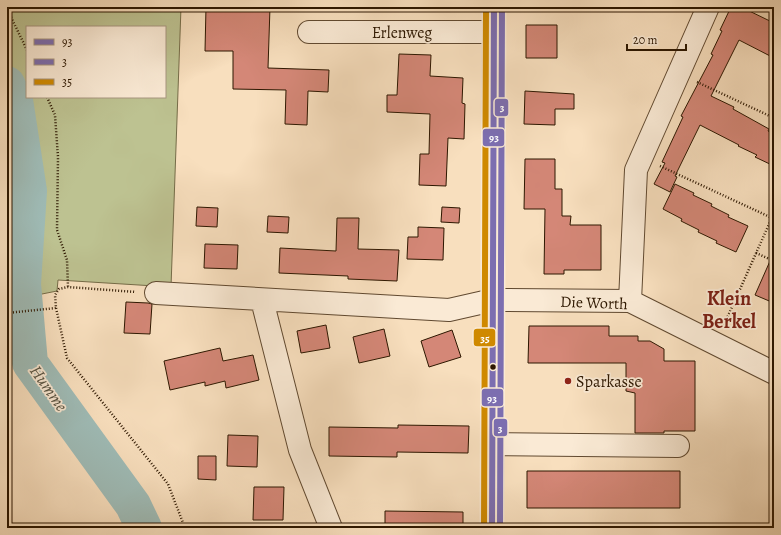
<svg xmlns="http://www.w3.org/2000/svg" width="781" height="535" font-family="Alegreya,serif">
	<rect width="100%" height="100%" fill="#f8dfbe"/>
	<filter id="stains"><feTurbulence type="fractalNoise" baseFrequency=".005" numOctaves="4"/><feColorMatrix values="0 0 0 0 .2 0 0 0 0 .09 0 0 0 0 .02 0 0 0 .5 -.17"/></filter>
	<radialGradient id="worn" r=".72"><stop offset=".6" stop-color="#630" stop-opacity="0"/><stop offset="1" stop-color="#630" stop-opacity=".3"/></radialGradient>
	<path fill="#bdc291" stroke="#756c48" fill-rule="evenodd" d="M 7,7 L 181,7 L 171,287 L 58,280 L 57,291 L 7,301 ZM 27,27 L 165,27 L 165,97 L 27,97 Z"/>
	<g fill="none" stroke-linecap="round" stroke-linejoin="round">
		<path stroke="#9fbcb7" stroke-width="36" d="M 7,84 L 15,100 L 29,191 L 23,284 L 30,363 L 133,505 L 144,528"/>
	</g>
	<path fill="#d48777" stroke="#2d1700" d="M 206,7 L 270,7 L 268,68 L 329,70 L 328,92 L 308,91 L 307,125 L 285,124 L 286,90 L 233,89 L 233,51 L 205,51 Z
		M 731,7 L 741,7 L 774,23 L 774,58 L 739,40 L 711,96 L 734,107 L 733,109 L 769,129 L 768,131 L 770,132 L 774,125 L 774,166 L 755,157 L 757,155 L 738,146 L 739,145 L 700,125 L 675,176 L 677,177 L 670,192 L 654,184 L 665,163 L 662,162 L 683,117 L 681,116 L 713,55 L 711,54 L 722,31 L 720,30 Z
		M 526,25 L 557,25 L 557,58 L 526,58 Z
		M 399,54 L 431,55 L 430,76 L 463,78 L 462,103 L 465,104 L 464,139 L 448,138 L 446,186 L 419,185 L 420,154 L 429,154 L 430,114 L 387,112 L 387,95 L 397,95 Z
		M 525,91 L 574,94 L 574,109 L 555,109 L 555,125 L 524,124 Z
		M 525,159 L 555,159 L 555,189 L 562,189 L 562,216 L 571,216 L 570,225 L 601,225 L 601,270 L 564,270 L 564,274 L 544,274 L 545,209 L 524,209 Z
		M 675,184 L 694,193 L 693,195 L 712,204 L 711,206 L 729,215 L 728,217 L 748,226 L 736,252 L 716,243 L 717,241 L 698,232 L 699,230 L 681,221 L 682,219 L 663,209 Z
		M 197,207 L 218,208 L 217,227 L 196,226 Z
		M 442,207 L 460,208 L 459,223 L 441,222 Z
		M 268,216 L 289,217 L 288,233 L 267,232 Z
		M 337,218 L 359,218 L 358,249 L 399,250 L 397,281 L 348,279 L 348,276 L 279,273 L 280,248 L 336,251 Z
		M 418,227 L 444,228 L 443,260 L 407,259 L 408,237 L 418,237 Z
		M 205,244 L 238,245 L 237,269 L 204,268 Z
		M 774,252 L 774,303 L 755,295 Z
		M 126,302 L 148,303 L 152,304 L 150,334 L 124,333 Z
		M 326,325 L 330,348 L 301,353 L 297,331 Z
		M 529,326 L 609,326 L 609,336 L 638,336 L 638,341 L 650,341 L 664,349 L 664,361 L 695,361 L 695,431 L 664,431 L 664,433 L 635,433 L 635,393 L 626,391 L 626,363 L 528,363 Z
		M 384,329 L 390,356 L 359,363 L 353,337 Z
		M 452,330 L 461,357 L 429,367 L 421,341 Z
		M 220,348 L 223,361 L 253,355 L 259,380 L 226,388 L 225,381 L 205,386 L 205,382 L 170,390 L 164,361 Z
		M 398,425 L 469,426 L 468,453 L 397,452 L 397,457 L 329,456 L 329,427 L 398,428 Z
		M 228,435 L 258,436 L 257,467 L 227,466 Z
		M 198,456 L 216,456 L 216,480 L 198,479 Z
		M 527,471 L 680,471 L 680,508 L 527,508 Z
		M 254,487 L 284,487 L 283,520 L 253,520 Z
		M 385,511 L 463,512 L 463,528 L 385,528 Z"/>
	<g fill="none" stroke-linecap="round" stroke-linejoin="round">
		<g stroke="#604930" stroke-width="24">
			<path id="minor" d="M 309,32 L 494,32
				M 156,293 L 449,310 L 493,300 L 630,301 L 774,373
				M 262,300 L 300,450 L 331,528
				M 630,301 L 636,170 L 708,7
				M 492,444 L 678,446
				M 492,528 L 494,7"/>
		</g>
		<path stroke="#2d1700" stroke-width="2.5" stroke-dasharray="1 2" stroke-linecap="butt" d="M 764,7 L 774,12
			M 7,9 L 27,50
			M 697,82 L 774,118
			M 47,97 L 55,115 L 58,157 L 57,230 L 67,260 L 68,287
			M 660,166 L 772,218
			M 756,253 L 774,261
			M 56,308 L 67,358 L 168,484 L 185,528
			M 7,313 L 56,308 L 55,295 L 59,289 L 68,287 L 136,292
			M 724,325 L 774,213"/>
		<use href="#minor" stroke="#faead5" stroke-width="22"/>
		<g stroke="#faead5" stroke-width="9">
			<path id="bus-1" d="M 492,528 L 494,7"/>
		</g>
		<g stroke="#faead5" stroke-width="9">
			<path id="bus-2" d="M 500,528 L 502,7"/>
		</g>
		<g stroke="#faead5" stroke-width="9">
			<path id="bus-3" d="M 484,528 L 486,7"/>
		</g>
		<use href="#bus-1" stroke="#7c6eb0" stroke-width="6"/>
		<use href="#bus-2" stroke="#7c6eb0" stroke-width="6"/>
		<use href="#bus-3" stroke="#cf8900" stroke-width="6"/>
	</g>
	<circle fill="#2d1700" stroke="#faead5" stroke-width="1.5" cx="493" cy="367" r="3.5"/>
	<circle fill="#8f2418" stroke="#faead5" stroke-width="1.5" cx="568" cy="381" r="4"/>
	<g text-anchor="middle" stroke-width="3.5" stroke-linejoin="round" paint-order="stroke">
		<g font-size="16" fill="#2d1700" stroke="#faead5">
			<text x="402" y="38">Erlenweg</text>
			<text transform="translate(594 302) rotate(2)" y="6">Die Worth</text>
		</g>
		<g font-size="16" fill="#2d1700" stroke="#faead5" text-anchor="start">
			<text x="576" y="387">Sparkasse</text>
		</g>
		<g font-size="17" font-style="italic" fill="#555140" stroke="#faead5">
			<text transform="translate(49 388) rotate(55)" y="6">Humme</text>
		</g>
		<g font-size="20" font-weight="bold" fill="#7a1f14" stroke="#faead5">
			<text x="729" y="305">Klein<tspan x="729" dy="23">Berkel</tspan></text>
		</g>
	</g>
	<g stroke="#faead5" stroke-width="1.5">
		<rect x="494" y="98" width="15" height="19" rx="4" fill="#7c6eb0"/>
		<rect x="482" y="128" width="23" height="19" rx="4" fill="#7c6eb0"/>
		<rect x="473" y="328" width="23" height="19" rx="4" fill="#cf8900"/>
		<rect x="481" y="388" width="23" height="19" rx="4" fill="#7c6eb0"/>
		<rect x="493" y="418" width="15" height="19" rx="4" fill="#7c6eb0"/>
	</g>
	<g font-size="11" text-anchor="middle" font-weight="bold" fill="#fff">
		<text x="502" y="111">3</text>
		<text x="494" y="141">93</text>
		<text x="485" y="342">35</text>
		<text x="492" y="402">93</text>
		<text x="500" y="432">3</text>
	</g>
	<rect width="781" height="535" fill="none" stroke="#f8dfbe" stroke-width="24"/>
	<rect x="8" y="8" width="765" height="519" fill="none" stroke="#2d1700" stroke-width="2"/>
	<rect x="12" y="12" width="757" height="511" fill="none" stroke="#2d1700"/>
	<rect x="26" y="26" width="140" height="72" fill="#faead5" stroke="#a89680"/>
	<rect x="34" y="39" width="20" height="6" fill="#7c6eb0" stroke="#a89680"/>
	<text x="62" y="46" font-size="12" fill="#2d1700">93</text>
	<rect x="34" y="59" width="20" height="6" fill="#7c6eb0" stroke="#a89680"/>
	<text x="62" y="66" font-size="12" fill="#2d1700">3</text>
	<rect x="34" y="79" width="20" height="6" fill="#cf8900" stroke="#a89680"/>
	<text x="62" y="86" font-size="12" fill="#2d1700">35</text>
	<path d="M627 44v6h59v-6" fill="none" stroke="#2d1700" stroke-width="2"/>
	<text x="633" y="44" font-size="12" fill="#2d1700" stroke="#faead5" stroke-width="3" paint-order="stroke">20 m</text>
	<rect width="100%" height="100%" filter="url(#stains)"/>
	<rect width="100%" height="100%" fill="url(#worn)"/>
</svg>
